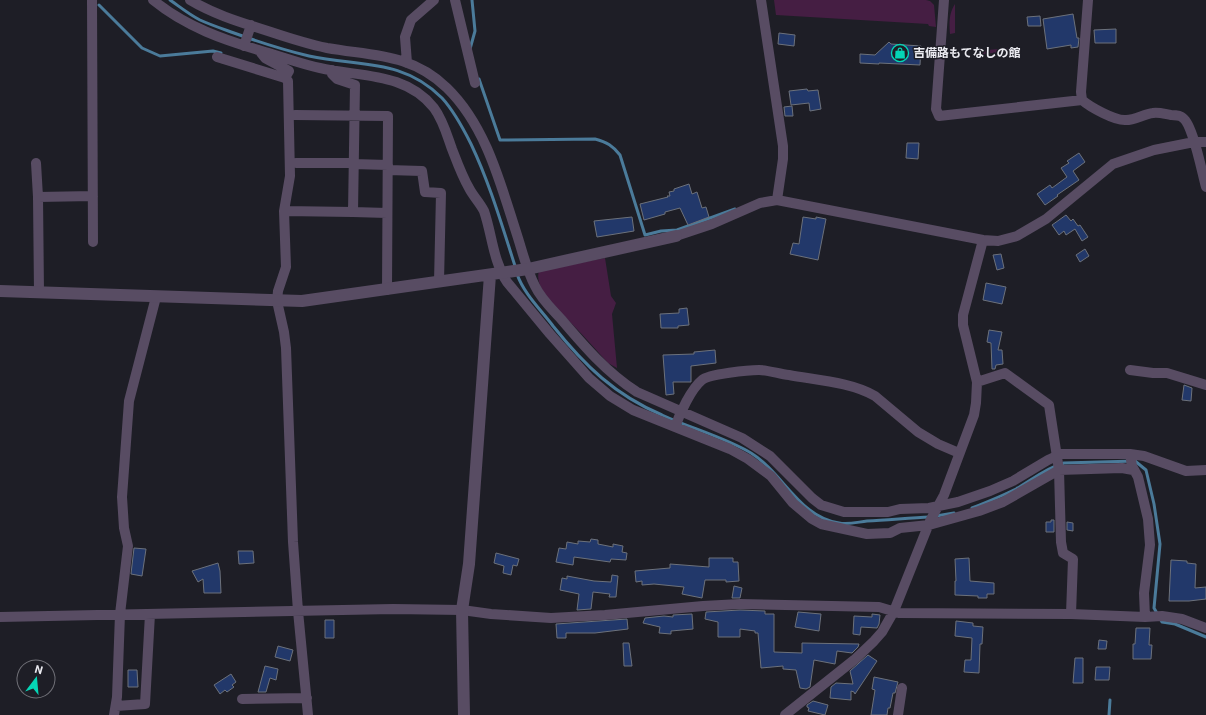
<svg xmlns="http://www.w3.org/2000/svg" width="1206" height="715" font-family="Roboto,'Noto Sans JP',sans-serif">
	<rect width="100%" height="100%" fill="#1e1e26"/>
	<path fill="#451e43" d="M 774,0 L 926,0 L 930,1 L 934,5 L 936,27 L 929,26 L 928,24 L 776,15 Z
		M 955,4 L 955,33 L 950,34 C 949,23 949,13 955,4 Z
		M 1011,48 L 1013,49 L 1012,51 L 973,55 L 975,51 Z
		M 605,258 L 611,296 L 616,303 L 612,314 L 617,368 L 608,363 C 596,350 585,337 572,324 C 561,312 533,289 539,271 Z"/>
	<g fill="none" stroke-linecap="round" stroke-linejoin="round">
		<path stroke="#4b7b9a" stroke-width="3" d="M 170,0 C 180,7 190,15 200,20 C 211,25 223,29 234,33 C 259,42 284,50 309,56 C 359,67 402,58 442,98 C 454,111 463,128 471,144 C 490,184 502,226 516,269
			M 99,5 L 142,48 L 160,56 L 213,51 L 221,53
			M 470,49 L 475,31 L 472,0
			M 479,79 L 500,140 L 595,139 C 607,142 613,146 620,155 L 645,235 L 661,231 L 677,230 L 735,209
			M 517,274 C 524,294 541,310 553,326 C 585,366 615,395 662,415 C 690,428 724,437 751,453 C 783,473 799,517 839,523 C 848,525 858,522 867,521 C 888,520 909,518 930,517
			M 972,508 C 987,502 1002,496 1016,489 C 1032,480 1046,468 1064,463 L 1135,461 L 1146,470 L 1154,504 L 1160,544 L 1154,608 L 1162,622 L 1175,624 L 1206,637
			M 936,516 L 954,513
			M 1109,715 L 1110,700"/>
	</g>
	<path fill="#22386a" stroke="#6c717b" d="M 1073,14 L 1077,38 L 1079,38 L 1078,47 L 1071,48 L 1071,45 L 1047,49 L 1043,19 Z
		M 1040,16 L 1041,26 L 1028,26 L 1027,17 Z
		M 1116,29 L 1116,43 L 1095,43 L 1094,30 Z
		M 779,33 L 795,35 L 794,46 L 778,44 Z
		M 889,42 L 891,44 L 921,46 L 920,65 L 879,63 L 879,64 L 860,63 L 860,54 L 875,55 Z
		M 807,89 L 808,91 L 818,90 L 821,109 L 810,111 L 809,103 L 791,105 L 789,91 Z
		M 792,106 L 793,116 L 785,116 L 784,107 Z
		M 907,143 L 919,143 L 918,159 L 906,158 Z
		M 1079,153 L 1085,162 L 1073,171 L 1079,180 L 1057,195 L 1058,196 L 1045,205 L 1037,194 L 1050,185 L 1052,188 L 1067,177 L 1061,168 L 1069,163 L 1067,161 Z
		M 689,184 L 692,194 L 697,192 L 702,208 L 706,207 L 709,217 L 688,225 L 680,208 L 665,212 L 665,214 L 644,220 L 640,204 L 668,197 L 667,196 L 670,196 L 669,192 L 674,191 L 674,189 Z
		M 1066,215 L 1071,221 L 1073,219 L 1078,226 L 1080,225 L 1088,237 L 1082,241 L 1075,229 L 1066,235 L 1064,231 L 1059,235 L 1052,225 Z
		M 632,217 L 634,231 L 597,237 L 594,221 Z
		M 803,217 L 816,219 L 816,217 L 826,219 L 818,260 L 790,254 L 793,243 L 799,244 Z
		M 1085,249 L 1089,256 L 1080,262 L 1076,255 Z
		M 1001,254 L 1004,268 L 997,270 L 993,255 Z
		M 986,283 L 1006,287 L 1002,304 L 983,300 Z
		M 687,308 L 689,325 L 678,326 L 678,328 L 661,328 L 660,314 L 679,313 L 679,309 Z
		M 989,330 L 1002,332 L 998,350 L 1002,350 L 1003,364 L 996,365 L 995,369 L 992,369 L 991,343 L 987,342 Z
		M 715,350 L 716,363 L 691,366 L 691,382 L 673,382 L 674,394 L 666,395 L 663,355 L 694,354 L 694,352 Z
		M 1184,385 L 1192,388 L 1191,401 L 1182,400 Z
		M 1051,520 L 1054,520 L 1054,532 L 1046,532 L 1046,522 L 1051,522 Z
		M 1067,522 L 1073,523 L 1073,531 L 1067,530 Z
		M 591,539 L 598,540 L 598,544 L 613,547 L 613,544 L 623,546 L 622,552 L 627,553 L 626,560 L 611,559 L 610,562 L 574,557 L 573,565 L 556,562 L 559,548 L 566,549 L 567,542 L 578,544 L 578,541 L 590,542 Z
		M 134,548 L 146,549 L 142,576 L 131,574 Z
		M 238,551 L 253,551 L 254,563 L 239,564 Z
		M 496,553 L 519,559 L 517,566 L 513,565 L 511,575 L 503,573 L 504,566 L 494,563 Z
		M 709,558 L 733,558 L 733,562 L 738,562 L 739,581 L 726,582 L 726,580 L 705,580 L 702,598 L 682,594 L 684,587 L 654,584 L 642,585 L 642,581 L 636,582 L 635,571 L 670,568 L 670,564 L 709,567 Z
		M 969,558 L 970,581 L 994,583 L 994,594 L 987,594 L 987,598 L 978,598 L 978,596 L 955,595 L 955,581 L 956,581 L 955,559 Z
		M 1171,560 L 1187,561 L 1187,563 L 1196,564 L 1195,588 L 1206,587 L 1206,599 L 1189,601 L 1169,601 Z
		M 218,563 L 220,571 L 221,593 L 204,593 L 203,579 L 198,582 L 192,571 Z
		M 612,575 L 618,576 L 616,597 L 609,597 L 610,594 L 593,592 L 591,609 L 577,610 L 579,594 L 560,590 L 562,578 L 567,579 L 567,576 L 594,581 L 611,582 Z
		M 734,586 L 742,588 L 740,598 L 732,598 Z
		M 740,610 L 765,611 L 765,614 L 774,614 L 774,652 L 802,653 L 802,643 L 859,644 L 858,647 L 852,653 L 837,651 L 835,664 L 814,660 L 810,687 L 806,689 L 800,688 L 796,670 L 783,669 L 783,666 L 761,668 L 758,633 L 755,633 L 755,631 L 740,629 L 740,637 L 718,637 L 718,622 L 705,619 L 706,612 Z
		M 798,612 L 821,614 L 819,631 L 795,627 Z
		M 692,614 L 693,629 L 671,631 L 671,634 L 659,633 L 660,627 L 643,623 L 645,618 L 664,616 L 673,617 L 673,615 Z
		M 872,614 L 880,615 L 879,624 L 877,628 L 861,627 L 860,635 L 853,634 L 854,616 L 872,617 Z
		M 627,619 L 628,629 L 595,633 L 566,633 L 566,638 L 557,638 L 556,624 Z
		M 325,620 L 334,620 L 334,638 L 325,638 Z
		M 956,621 L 973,623 L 973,626 L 983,627 L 982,644 L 980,644 L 979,673 L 964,672 L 965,660 L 971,660 L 972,638 L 955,636 Z
		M 1136,628 L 1150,628 L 1149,645 L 1152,645 L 1151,659 L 1133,659 L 1133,644 L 1135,644 Z
		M 1099,640 L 1107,641 L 1106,649 L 1098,649 Z
		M 623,643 L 629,643 L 632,666 L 624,666 Z
		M 278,646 L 293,650 L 290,661 L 275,657 Z
		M 868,655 L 877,661 L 855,694 L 854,692 L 851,691 L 851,700 L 830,698 L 831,687 L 836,683 L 853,684 L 850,671 Z
		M 1075,658 L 1083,658 L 1083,683 L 1073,683 Z
		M 265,666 L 278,669 L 276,680 L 270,678 L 266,692 L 258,692 Z
		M 1096,667 L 1110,667 L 1109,680 L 1095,680 Z
		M 128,670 L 137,670 L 138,687 L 128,687 Z
		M 231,674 L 236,682 L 232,685 L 234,687 L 227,692 L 225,690 L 220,694 L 214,685 Z
		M 874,677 L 898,682 L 895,693 L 893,693 L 890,708 L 888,708 L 887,715 L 871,715 L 875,690 L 872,689 Z
		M 813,701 L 828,705 L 825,715 L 808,711 L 809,708 L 807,707 L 807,705 Z"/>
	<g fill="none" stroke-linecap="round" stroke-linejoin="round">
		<path stroke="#584c63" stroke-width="10" d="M 92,0 L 93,242
			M 153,0 C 186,27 224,40 265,52 C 283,57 301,64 320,68 C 359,77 406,72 434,108 C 443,120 447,135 452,149 C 457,162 462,176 469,188 C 473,196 480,203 484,211 C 492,234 493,261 507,282 L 550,334 L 589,378 L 610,396 L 633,410 L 730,449 L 748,459 L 771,476 L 793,503 L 812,519 L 821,524 L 867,534 L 890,533 L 900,528 L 929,525 L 979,511 L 1003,502 L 1059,470 L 1122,468 L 1133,470
			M 190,0 C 215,15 243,23 271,32 C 289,38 308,44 327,48 C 372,56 411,53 447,88 C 487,127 501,186 518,238 C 523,254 527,271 535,286 C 541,299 552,309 561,319 C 584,346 607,373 637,392 L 742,438 L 770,456 L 812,498 L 821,505 L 844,512 L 888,512 L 900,509 L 929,508 L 958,502 L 990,491 L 1013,481 L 1048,460 L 1061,454 L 1130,454 L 1144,456 L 1186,471 L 1206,470
			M 455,0 L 475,83
			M 761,0 L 783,146 L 783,159 L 777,200
			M 944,0 L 936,109 L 939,116 L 1082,100
			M 1088,0 L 1081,92 L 1082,100 C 1090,107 1115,121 1126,120 C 1135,120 1144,114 1153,113 C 1158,112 1165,114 1171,115 C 1174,115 1180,115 1183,118 C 1193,125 1202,173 1206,187
			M 244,46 L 251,25
			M 261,53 L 265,58 L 289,71 L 285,78 L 288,81 L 290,176 L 284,211 L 286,267 L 278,291 L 277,301 L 284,332 L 286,348 L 293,542 L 298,611 L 308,715
			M 217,57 L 285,78
			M 407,63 L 405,37 L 411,20 L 434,0
			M 295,115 L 388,116 L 387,290
			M 36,163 L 38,197
			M 296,163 L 353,163
			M 353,164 L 388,165
			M 388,170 L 422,171 L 425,192 L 441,193 L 439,282
			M 284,211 L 353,212 L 355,85 L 337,79 L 332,74 L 332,70
			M 353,212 L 387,213
			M 676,236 L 712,224 L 760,203 L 777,200 L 983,240 L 998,241 L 1017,236 L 1046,219 L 1113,164 L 1154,150 L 1194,142 L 1206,142
			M 39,292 L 38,197 L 93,196
			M 1130,370 L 1153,373 L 1167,373 L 1206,385
			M 977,382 L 1005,373 L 1049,405 L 1059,470 L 1061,542 L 1063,553 L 1073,559 L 1071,614
			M 675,427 C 680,413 691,389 702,380 C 709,374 749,370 759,370 C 769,370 779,374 789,375 C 816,380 851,382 875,396 L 918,432 L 938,444 L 959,453
			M 1130,454 L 1132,466 L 1138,477 L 1148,519 L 1150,545 L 1144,593 L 1145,617
			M 0,617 L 393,609 L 462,610 L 491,614 L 551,618 L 605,615 L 703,606 L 740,604 L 879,607 L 899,613 L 1071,614 L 1145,617 L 1162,616 L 1182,619 L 1206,628
			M 242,699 L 307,698
			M 116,706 L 145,704 L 150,614
			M 114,715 L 117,697 L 120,614 L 128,546 L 124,528 L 122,497 L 129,401 L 156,297
			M 785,715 L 854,660 L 874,641 L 882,632 L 894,611 L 930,521 L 944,495 L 974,415 L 976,403 L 977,382 L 963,325 L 963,315 L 983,240
			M 898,715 L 902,688"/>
		<path stroke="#584c63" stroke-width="12" d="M 0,291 L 302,301 L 528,269 L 676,236
			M 464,715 L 462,610 L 469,564 L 490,275"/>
	</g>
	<defs>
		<g id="shop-ring" transform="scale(0.9)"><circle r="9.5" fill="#1e1e26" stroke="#05d5b6" stroke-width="1.5"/><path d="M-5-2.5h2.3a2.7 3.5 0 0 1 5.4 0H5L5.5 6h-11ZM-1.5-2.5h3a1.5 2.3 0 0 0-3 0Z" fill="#05d5b6"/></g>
	</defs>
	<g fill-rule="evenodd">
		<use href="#shop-ring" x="900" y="53"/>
	</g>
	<g text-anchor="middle" stroke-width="3" stroke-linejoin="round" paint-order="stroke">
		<g font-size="12" font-weight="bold" fill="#ebebf1" stroke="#1e1e26" text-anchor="start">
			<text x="913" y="57">吉備路もてなしの館</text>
		</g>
	</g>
	<g transform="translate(36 679) rotate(16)"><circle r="19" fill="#1e1e26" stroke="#707077"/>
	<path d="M0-3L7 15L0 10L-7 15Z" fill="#05d5b6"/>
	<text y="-6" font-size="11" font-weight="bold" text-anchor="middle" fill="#ebebf1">N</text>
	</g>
</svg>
